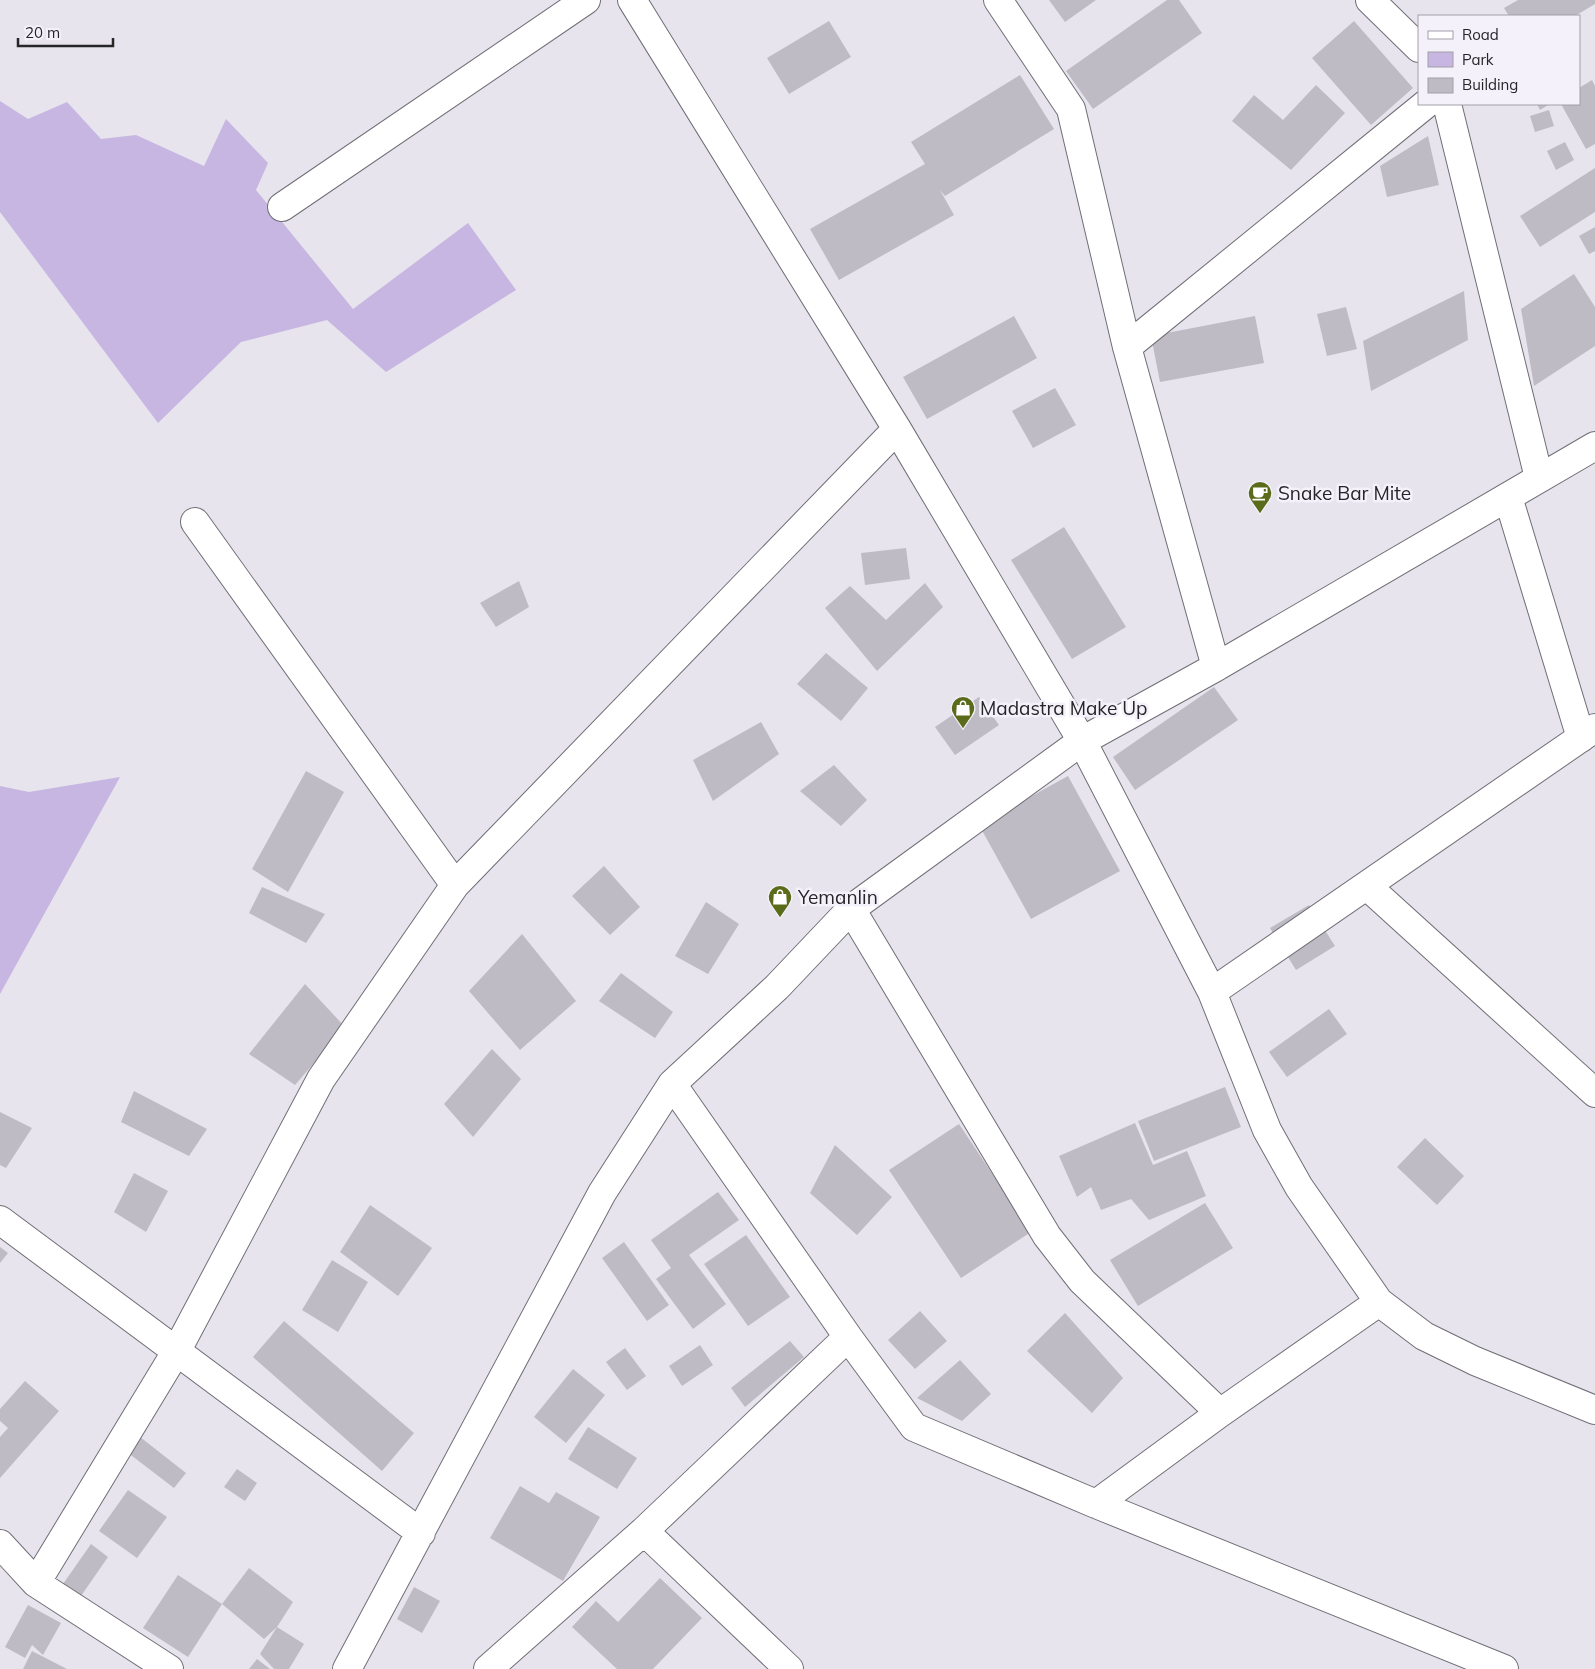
<svg xmlns="http://www.w3.org/2000/svg" width="1595" height="1669" font-family="Mulish,sans-serif">
	<rect width="100%" height="100%" fill="#e7e4ed"/>
	<path fill="#c6b6e1" d="M 0,101 L 28,119 L 67,102 L 101,139 L 136,135 L 204,166 L 226,119 L 268,163 L 256,190 L 353,309 L 468,223 L 516,290 L 386,372 L 327,320 L 241,342 L 158,423 L 0,212 Z
		M 120,777 L 0,994 L 0,786 L 29,792 Z"/>
	<path fill="#bebbc4" d="M 1049,0 L 1096,0 L 1065,22 Z
		M 1167,0 L 1179,0 L 1202,33 L 1093,109 L 1066,71 Z
		M 1518,0 L 1595,0 L 1595,4 L 1575,16 L 1509,16 L 1504,8 Z
		M 829,21 L 851,57 L 789,94 L 767,58 Z
		M 1354,21 L 1413,88 L 1371,125 L 1312,58 Z
		M 1020,75 L 1054,129 L 945,196 L 940,190 L 954,215 L 839,280 L 810,229 L 925,164 L 911,142 Z
		M 1592,80 L 1595,86 L 1595,144 L 1586,149 L 1561,104 L 1579,104 L 1579,88 Z
		M 1316,85 L 1345,113 L 1291,170 L 1232,121 L 1254,95 L 1283,120 Z
		M 1537,104 L 1547,104 L 1548,105 L 1540,110 Z
		M 1549,110 L 1554,126 L 1535,132 L 1530,116 Z
		M 1428,136 L 1439,185 L 1387,197 L 1380,166 Z
		M 1565,142 L 1574,160 L 1556,170 L 1547,151 Z
		M 1595,168 L 1595,212 L 1540,247 L 1520,216 Z
		M 1595,227 L 1595,251 L 1589,254 L 1579,236 Z
		M 1574,274 L 1595,307 L 1595,346 L 1534,386 L 1521,309 Z
		M 1464,291 L 1468,340 L 1371,391 L 1363,341 Z
		M 1346,307 L 1357,349 L 1327,356 L 1317,314 Z
		M 1014,316 L 1037,358 L 927,419 L 903,377 Z
		M 1255,316 L 1264,363 L 1160,382 L 1151,336 Z
		M 1055,388 L 1076,425 L 1033,448 L 1012,411 Z
		M 1064,527 L 1126,627 L 1072,659 L 1011,560 Z
		M 906,548 L 910,579 L 865,585 L 861,553 Z
		M 519,581 L 529,607 L 496,627 L 480,603 Z
		M 925,583 L 943,607 L 877,671 L 825,608 L 850,586 L 886,620 Z
		M 826,653 L 868,688 L 841,721 L 797,684 Z
		M 1214,687 L 1238,720 L 1135,790 L 1113,757 Z
		M 979,697 L 999,725 L 955,755 L 935,727 Z
		M 761,722 L 779,754 L 713,801 L 693,760 Z
		M 834,765 L 867,800 L 841,826 L 800,791 Z
		M 306,771 L 344,792 L 288,892 L 252,869 Z
		M 1068,776 L 1120,871 L 1031,919 L 979,825 Z
		M 604,866 L 640,907 L 610,935 L 572,896 Z
		M 262,887 L 325,914 L 306,943 L 249,913 Z
		M 706,902 L 739,924 L 708,974 L 675,956 Z
		M 1309,905 L 1335,946 L 1296,970 L 1270,928 Z
		M 522,934 L 576,1001 L 520,1050 L 469,991 Z
		M 621,973 L 673,1012 L 655,1038 L 599,1001 Z
		M 305,984 L 345,1027 L 295,1085 L 249,1054 Z
		M 1329,1009 L 1347,1034 L 1287,1077 L 1269,1052 Z
		M 492,1049 L 521,1079 L 473,1137 L 444,1104 Z
		M 1225,1087 L 1241,1127 L 1154,1161 L 1138,1121 Z
		M 134,1091 L 207,1129 L 189,1156 L 121,1122 Z
		M 0,1112 L 32,1128 L 6,1168 L 0,1165 Z
		M 1135,1123 L 1153,1165 L 1187,1151 L 1206,1196 L 1149,1220 L 1131,1199 L 1101,1210 L 1091,1187 L 1077,1197 L 1059,1156 Z
		M 959,1124 L 1031,1232 L 961,1278 L 889,1170 Z
		M 1425,1138 L 1464,1176 L 1437,1205 L 1397,1167 Z
		M 835,1145 L 892,1197 L 857,1235 L 810,1193 Z
		M 134,1173 L 168,1191 L 146,1232 L 114,1212 Z
		M 718,1192 L 739,1220 L 689,1255 L 726,1304 L 693,1329 L 656,1279 L 671,1268 L 651,1240 Z
		M 1205,1203 L 1233,1248 L 1138,1306 L 1110,1260 Z
		M 370,1205 L 432,1248 L 398,1296 L 340,1252 Z
		M 746,1235 L 790,1297 L 748,1326 L 704,1264 Z
		M 624,1242 L 669,1305 L 647,1321 L 602,1258 Z
		M 0,1247 L 8,1253 L 0,1263 Z
		M 332,1260 L 368,1282 L 338,1332 L 302,1310 Z
		M 920,1311 L 947,1341 L 915,1369 L 888,1340 Z
		M 1065,1313 L 1123,1378 L 1092,1413 L 1027,1351 Z
		M 284,1321 L 414,1433 L 382,1471 L 253,1357 Z
		M 790,1341 L 804,1357 L 745,1407 L 731,1388 Z
		M 700,1345 L 713,1365 L 682,1386 L 669,1366 Z
		M 625,1348 L 646,1376 L 627,1390 L 606,1362 Z
		M 960,1360 L 991,1394 L 962,1421 L 917,1398 Z
		M 573,1369 L 605,1395 L 566,1443 L 534,1417 Z
		M 25,1381 L 59,1411 L 0,1478 L 0,1437 L 8,1428 L 0,1421 L 0,1409 Z
		M 588,1427 L 637,1458 L 617,1489 L 568,1459 Z
		M 135,1433 L 186,1473 L 174,1488 L 123,1449 Z
		M 237,1469 L 257,1483 L 245,1501 L 224,1487 Z
		M 520,1486 L 549,1503 L 556,1492 L 600,1517 L 563,1581 L 490,1538 Z
		M 128,1490 L 167,1517 L 137,1558 L 99,1531 Z
		M 91,1544 L 108,1557 L 81,1596 L 63,1584 Z
		M 249,1568 L 293,1602 L 277,1627 L 264,1639 L 222,1604 Z
		M 178,1575 L 222,1604 L 188,1657 L 143,1628 Z
		M 660,1578 L 702,1618 L 653,1669 L 617,1669 L 572,1627 L 596,1601 L 618,1622 Z
		M 414,1587 L 440,1601 L 422,1633 L 397,1619 Z
		M 28,1605 L 61,1623 L 43,1655 L 32,1645 L 25,1658 L 5,1647 Z
		M 277,1627 L 304,1644 L 289,1669 L 274,1669 L 260,1654 Z
		M 32,1651 L 67,1669 L 23,1669 Z
		M 257,1659 L 270,1669 L 249,1669 Z"/>
	<g fill="none" stroke-linecap="round" stroke-linejoin="round">
		<g stroke="#706e76" stroke-width="30">
			<path id="minor" d="M 632,0 L 897,429 L 1082,741 L 1212,992 L 1267,1130 L 1299,1187 L 1379,1302 L 1424,1336 L 1475,1361 L 1595,1410
				M 998,0 L 1071,109 L 1127,347 L 1216,667
				M 1370,0 L 1419,48
				M 1447,104 L 1539,478
				M 282,207 L 586,0
				M 1127,347 L 1426,104
				M 1508,497 L 1581,738
				M 195,522 L 455,885
				M 1367,886 L 1595,1093
				M 851,909 L 1047,1236 L 1082,1281 L 1220,1413
				M 1212,992 L 1595,728
				M 672,1084 L 848,1337 L 914,1427 L 1096,1504 L 1504,1669
				M 0,1220 L 421,1533
				M 1096,1504 L 1220,1413 L 1379,1302
				M 644,1531 L 789,1669
				M 0,1544 L 36,1583 L 169,1669
				M 36,1583 L 176,1352 L 321,1079 L 455,885 L 897,429
				M 347,1669 L 602,1193 L 672,1084 L 777,987 L 851,909 L 1082,741 L 1216,667 L 1595,446
				M 488,1669 L 644,1531 L 848,1337"/>
		</g>
		<use href="#minor" stroke="#fff" stroke-width="28"/>
	</g>
	<defs>
		<g id="cafe-pin" transform="scale(1.25)"><path d="M0 17L-7.5 6A9.5 9.5 0 1 1 7.5 6Z" fill="#5a6c1a" stroke="#f4f1fb"/><path d="M-5.5-4.5H6V0H3Q3 3.5 0 3.5H-2.5Q-5.5 3.5-5.5 0ZM3-3.2v2h1.7v-2ZM-6 4.5H4V6H-6Z" fill="#fff"/></g>
		<g id="shop-pin" transform="scale(1.25)"><path d="M0 17L-7.5 6A9.5 9.5 0 1 1 7.5 6Z" fill="#5a6c1a" stroke="#f4f1fb"/><path d="M-5-2.5h2.3a2.7 3.5 0 0 1 5.4 0H5L5.5 6h-11ZM-1.5-2.5h3a1.5 2.3 0 0 0-3 0Z" fill="#fff"/></g>
	</defs>
	<g fill-rule="evenodd">
		<use href="#cafe-pin" x="1260" y="493"/>
		<use href="#shop-pin" x="963" y="708"/>
		<use href="#shop-pin" x="780" y="897"/>
	</g>
	<g text-anchor="middle" stroke-width="5" stroke-linejoin="round" paint-order="stroke">
		<g font-size="19" fill="#262528" stroke="#f4f1fb" text-anchor="start">
			<text x="1278" y="500">Snake Bar Mite</text>
			<text x="980" y="715">Madastra Make Up</text>
			<text x="798" y="904">Yemanlin</text>
		</g>
	</g>
	<rect x="1418" y="15" width="162" height="90" fill="#f4f1fb" stroke="#a29fa7"/>
	<rect x="1428" y="31" width="25" height="8" fill="#ffffff" stroke="#a29fa7"/>
	<text x="1462" y="40" font-size="15" fill="#262528">Road</text>
	<rect x="1428" y="52" width="25" height="15" fill="#c6b6e1" stroke="#a29fa7"/>
	<text x="1462" y="65" font-size="15" fill="#262528">Park</text>
	<rect x="1428" y="78" width="25" height="15" fill="#bebbc4" stroke="#a29fa7"/>
	<text x="1462" y="90" font-size="15" fill="#262528">Building</text>
	<path d="M18 38v8h95v-8" fill="none" stroke="#262528" stroke-width="2.5"/>
	<text x="25" y="38" font-size="15" fill="#262528" stroke="#f4f1fb" stroke-width="4" paint-order="stroke">20 m</text>
</svg>
